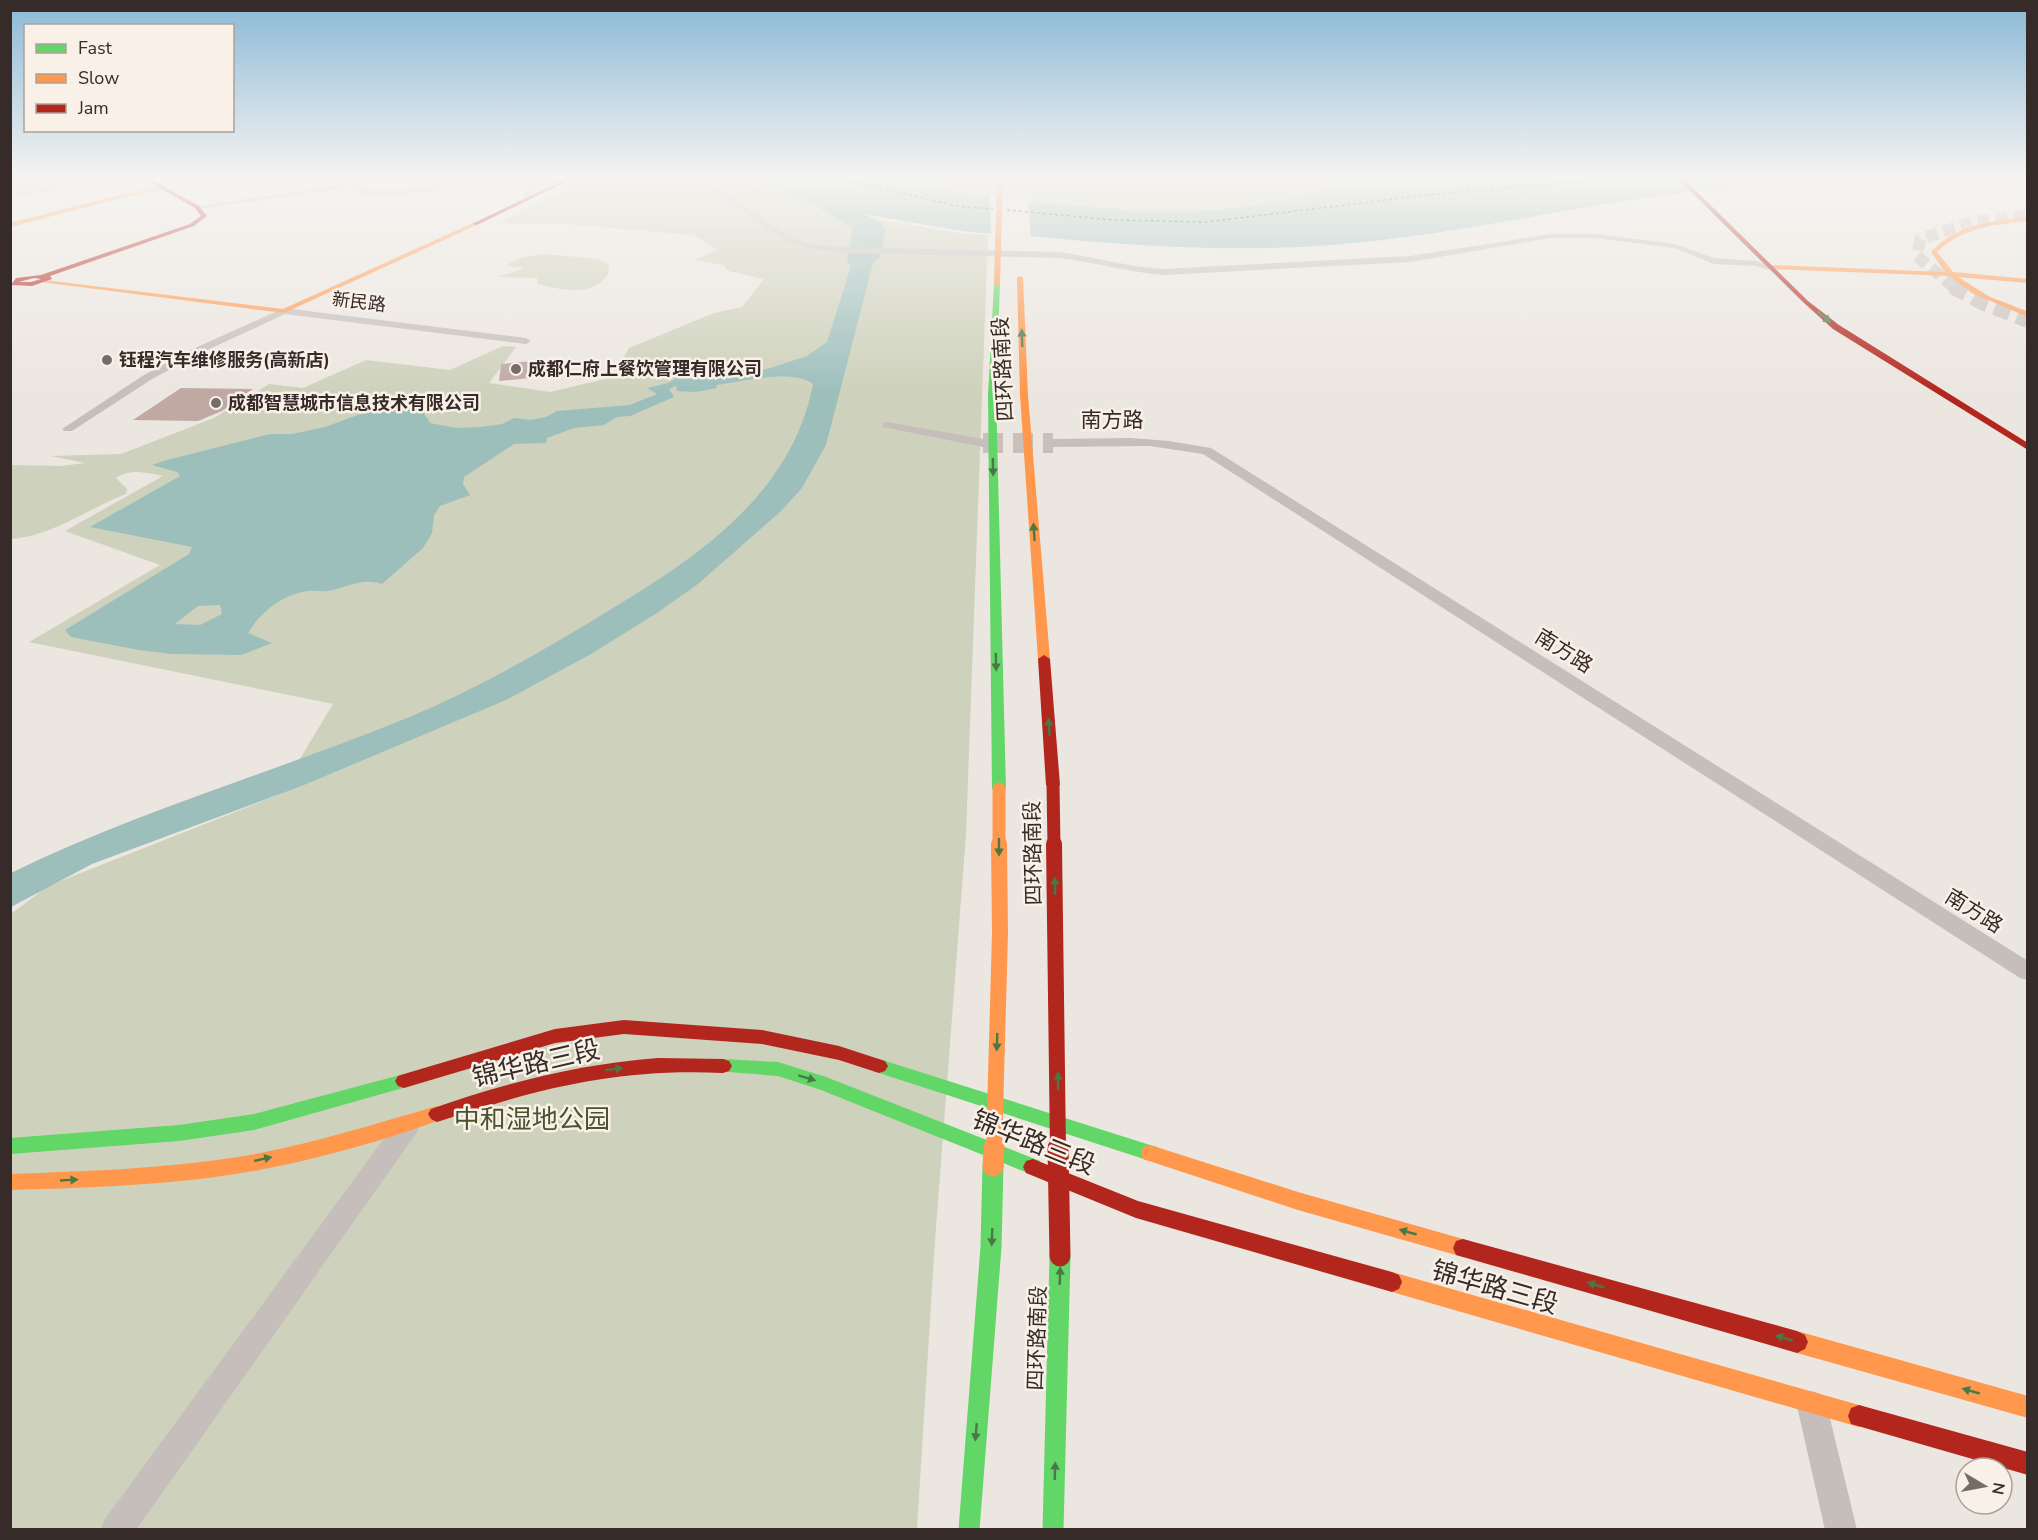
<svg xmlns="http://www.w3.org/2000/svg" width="2038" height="1540" font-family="'Nunito Sans','Noto Sans SC',sans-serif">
	<rect width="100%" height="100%" fill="#ece6e0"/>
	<path fill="#ced1bb" d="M 588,177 L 716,177 L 778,192 L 859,216 L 958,233 L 988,235 L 966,834 L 935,1241 L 917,1529 L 11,1529 L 11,914 L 48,886 L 278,795 L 333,704 L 29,642 L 160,565 L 65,531 L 163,476 C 146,473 132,468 116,478 L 127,489 L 126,494 C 87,509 53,536 11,539 L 11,465 L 61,466 L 85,463 L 51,456 L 121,454 L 214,418 L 269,384 L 303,388 L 366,360 L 450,370 L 503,346 L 516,347 L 489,383 L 550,392 L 613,377 L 629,348 L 714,313 L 742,307 L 764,279 L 729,271 L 723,265 L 694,260 L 717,250 L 693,235 L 567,224 L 499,223 Z
		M 892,177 L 1339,177 L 1320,190 L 1279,201 L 1230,209 L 1189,211 L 1136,211 L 969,196 Z
		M 545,254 L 598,259 L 608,264 L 609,273 C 591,298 563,290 538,284 L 537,278 L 497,277 L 523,269 L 523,267 L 507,266 L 508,264 L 523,257 Z"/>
	<path fill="#9dbfbc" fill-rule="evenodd" d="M 11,177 L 93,177 L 11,190 Z
		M 731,177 L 892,177 L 969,196 L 1136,211 L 1189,211 L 1230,209 L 1279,201 L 1320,190 L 1339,177 L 2027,177 L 2027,181 C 1913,178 1800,178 1687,192 C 1568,207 1451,236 1332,245 C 1242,252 1151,247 1061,239 C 1026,235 990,235 956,230 C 925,225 894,219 863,214 L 877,220 L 886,229 L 880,257 L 873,263 L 826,445 L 802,488 L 781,511 L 698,584 L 657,613 L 591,654 L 506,700 L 304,785 L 92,864 L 11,907 L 11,873 C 135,812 268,774 397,722 C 470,693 541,652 608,611 C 698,557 792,494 813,384 C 793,368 742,382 716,385 L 717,388 L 696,392 L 677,391 L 676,386 L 669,389 L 674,397 L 630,416 L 617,417 L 604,425 L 574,428 L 547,438 L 546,443 L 514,444 L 464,477 L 463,484 L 470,495 L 440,506 L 434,515 L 432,533 L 423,548 L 382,584 C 360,577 348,588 327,591 C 321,592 314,590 308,591 C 284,594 260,612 248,633 L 272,643 L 241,655 L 172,654 L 139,650 L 71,637 L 65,630 L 189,554 L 192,547 L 90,527 L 180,476 L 177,472 L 152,465 L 167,460 L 270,434 L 292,434 L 325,427 L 366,412 L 393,407 L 423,412 L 430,423 L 456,428 L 480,427 L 502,424 L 514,418 L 530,420 L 546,417 L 557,411 L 630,405 L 657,394 L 647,388 L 668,383 L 682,375 L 714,375 L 767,369 L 807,356 L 827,342 L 851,266 L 847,261 L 853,228 C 814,202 776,188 731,177 ZM 220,605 L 222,614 L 200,625 L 175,624 L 198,606 Z"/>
	<path fill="#ece6e0" d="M 990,195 L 1028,199 L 1031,239 L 991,236 Z"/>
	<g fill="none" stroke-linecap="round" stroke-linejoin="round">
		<path stroke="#1e5656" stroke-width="1.5" stroke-dasharray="3 3" stroke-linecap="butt" d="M 833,177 L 957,206 L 993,209
			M 1007,210 L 1114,220 L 1206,222 L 1426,195 L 1633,177"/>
	</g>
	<path fill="#bfa9a2" d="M 532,361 L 530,378 L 499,381 L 501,364 Z
		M 181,388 L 253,389 L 222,411 L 198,421 L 133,420 Z"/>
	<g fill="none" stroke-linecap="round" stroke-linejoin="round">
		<path stroke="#c8c1bb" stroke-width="12" stroke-dasharray="12 6" stroke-linecap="butt" d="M 1954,287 L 1917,256 L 1920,239 L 1973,222 L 2028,215"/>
		<path stroke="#c8c1bb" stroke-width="16" stroke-dasharray="16 8" stroke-linecap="butt" d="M 1952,286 L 1982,302 L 2028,320"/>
		<path stroke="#c8c1bb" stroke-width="20" stroke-dasharray="20 10" stroke-linecap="butt" d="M 983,443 L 1053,443"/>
		<path fill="#c5beba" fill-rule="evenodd" d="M 119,177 L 137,177 L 10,197 L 10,193 Z
			M 461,177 L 470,177 C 450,191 374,203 352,190 L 356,188 C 391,192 427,191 461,177 Z
			M 541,177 L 549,177 L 532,191 L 531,198 L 525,198 L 525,188 Z
			M 678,177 C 719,177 757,220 793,238 C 809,246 827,246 844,247 L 1059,252 C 1094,257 1128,267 1163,269 L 1410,256 L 1551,234 L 1595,234 L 1675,244 L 1714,258 L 1756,261 L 1774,267 L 1770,270 L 1756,266 L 1714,264 L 1675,248 L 1595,238 L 1551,238 L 1410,262 L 1163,275 C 1128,272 1094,262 1059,258 L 844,253 L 808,248 L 788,242 L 717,195 Z
			M 373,180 L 376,184 L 197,209 L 193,207 Z
			M 284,308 L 526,338 L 531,341 L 526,344 L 285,314 L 201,353 L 152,379 L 72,431 L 64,431 L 62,429 L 144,375 L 193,349 Z
			M 887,422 L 983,439 L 989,443 L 983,447 L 883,427 L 883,423 Z
			M 1131,438 L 1169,441 L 1211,448 L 2028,961 L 2028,980 L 2020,978 L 1203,454 L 1150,446 L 1053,447 L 1047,443 L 1053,439 Z
			M 408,1115 L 417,1118 L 420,1125 L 417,1132 L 136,1530 L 100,1530 L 105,1519 L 399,1118 Z
			M 1812,1391 L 1823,1395 L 1827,1406 L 1857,1530 L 1825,1530 L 1797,1406 L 1801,1395 Z"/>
		<path fill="#63d668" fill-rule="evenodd" d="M 997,281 L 1000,283 L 996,395 L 1006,789 L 999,793 L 992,789 L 988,395 L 994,283 Z
			M 723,1059 L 778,1062 L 826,1077 L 1040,1161 L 1043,1167 L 1040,1173 L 1033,1175 L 821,1090 L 778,1076 L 717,1071 L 714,1066 L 717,1061 Z
			M 879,1059 L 1150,1145 L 1157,1147 L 1159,1153 L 1157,1159 L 1150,1161 L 873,1071 L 870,1066 L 873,1061 Z
			M 404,1074 L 410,1076 L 413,1081 L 410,1086 L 254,1130 L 179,1141 L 10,1154 L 10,1138 L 179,1125 L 254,1114 Z"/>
		<path fill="#ff974d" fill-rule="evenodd" d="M 161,187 L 163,190 L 122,198 L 10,227 L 10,223 L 122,194 Z
			M 2028,217 L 2028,221 C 1994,224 1962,228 1937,252 L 1953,272 L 2028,279 L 2028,283 L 1958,277 L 1990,297 L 2028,312 L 2028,317 L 1972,293 L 1949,276 L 1770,269 L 1767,267 L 1770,265 L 1945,272 L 1931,252 C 1956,224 1992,221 2028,217 Z
			M 475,222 L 477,225 L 284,313 L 41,282 L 44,280 L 283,309 Z
			M 1020,276 L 1023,278 L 1028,395 L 1050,659 L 1044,663 L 1038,659 L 1020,395 L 1017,278 Z
			M 437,1106 L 443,1109 L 446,1114 L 443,1119 C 368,1146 287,1168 208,1178 C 142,1186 76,1188 10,1190 L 10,1174 C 86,1171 163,1169 238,1157 C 306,1146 371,1125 437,1106 Z
			M 1150,1145 L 1298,1192 L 1463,1239 L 1470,1241 L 1473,1248 L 1470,1255 L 1463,1257 L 1298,1210 L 1143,1159 L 1141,1153 L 1143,1147 Z
			M 1392,1272 L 1859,1405 L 1867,1408 L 1870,1416 L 1867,1424 L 1859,1427 L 1392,1292 L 1385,1289 L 1382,1282 L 1385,1275 Z
			M 1797,1331 L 2028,1396 L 2028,1418 L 1797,1353 L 1789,1349 L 1786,1342 L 1789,1335 Z"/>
		<path fill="#b3261e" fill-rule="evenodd" d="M 140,177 L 147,177 L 199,206 L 207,216 L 194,226 L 50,276 L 52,279 L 32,286 L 11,285 L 16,278 L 41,275 L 190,224 L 201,216 L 195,208 ZM 34,278 L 41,279 L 31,282 L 19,282 Z
			M 569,177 L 576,177 L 477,225 L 472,224 Z
			M 1676,177 L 1682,177 L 1808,301 L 1839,325 L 2028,443 L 2028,450 L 1833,329 L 1804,303 Z
			M 1044,655 L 1050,659 L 1060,785 L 1053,789 L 1046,785 L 1038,659 Z
			M 624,1020 L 762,1030 L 839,1046 L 885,1061 L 888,1066 L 885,1071 L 879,1073 L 839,1060 L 762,1044 L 624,1034 L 555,1043 L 404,1088 L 398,1086 L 395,1081 L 398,1076 L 404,1074 L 555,1029 Z
			M 658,1058 L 723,1059 L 729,1061 L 732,1066 L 729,1071 L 723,1073 C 616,1068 537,1089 437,1122 L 431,1119 L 428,1114 L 431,1109 C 505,1083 579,1064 658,1058 Z
			M 1033,1159 L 1138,1201 L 1392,1272 L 1399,1275 L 1402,1282 L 1399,1289 L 1392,1292 L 1136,1218 L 1026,1173 L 1023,1167 L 1026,1161 Z
			M 1463,1239 L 1797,1331 L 1805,1335 L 1808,1342 L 1805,1349 L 1797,1353 L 1463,1257 L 1456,1255 L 1453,1248 L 1456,1241 Z
			M 1859,1405 L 2028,1452 L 2028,1475 L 1851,1424 L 1848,1416 L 1851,1408 Z"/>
		<path stroke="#63d668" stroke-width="21" d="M 969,1530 L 991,1247 L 993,1166
			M 1053,1530 L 1060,1256"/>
		<path stroke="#ff974d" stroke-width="6" d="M 997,283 L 1000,177"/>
		<path stroke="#ff974d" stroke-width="13" d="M 999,789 L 999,846"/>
		<path stroke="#ff974d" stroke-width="16" d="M 994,1149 L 1000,933 L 999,844"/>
		<path stroke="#ff974d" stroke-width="21" d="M 993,1166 L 994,1148"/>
		<path stroke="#b3261e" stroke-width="13" d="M 1053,785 L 1054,846"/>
		<path stroke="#b3261e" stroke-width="16" d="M 1054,844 L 1058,1149"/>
		<path stroke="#b3261e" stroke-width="21" d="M 1058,1148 L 1060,1256"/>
	</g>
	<defs><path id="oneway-solid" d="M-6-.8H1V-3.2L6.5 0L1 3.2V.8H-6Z" transform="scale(1.5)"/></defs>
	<g fill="#4a7845">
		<use href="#oneway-solid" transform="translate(1824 317) rotate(40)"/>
		<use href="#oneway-solid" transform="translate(1022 338) rotate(-92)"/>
		<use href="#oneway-solid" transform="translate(993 467) rotate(89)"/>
		<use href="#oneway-solid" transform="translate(1034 532) rotate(-94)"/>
		<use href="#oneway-solid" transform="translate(996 662) rotate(89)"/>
		<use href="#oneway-solid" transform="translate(1049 727) rotate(-94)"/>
		<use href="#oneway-solid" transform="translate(999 847) rotate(90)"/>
		<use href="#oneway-solid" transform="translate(1055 886) rotate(-91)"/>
		<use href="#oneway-solid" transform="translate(997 1042) rotate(92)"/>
		<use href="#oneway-solid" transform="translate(614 1069) rotate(-7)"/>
		<use href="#oneway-solid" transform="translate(807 1078) rotate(17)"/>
		<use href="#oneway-solid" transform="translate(1058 1081) rotate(-91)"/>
		<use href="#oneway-solid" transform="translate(263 1159) rotate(-13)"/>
		<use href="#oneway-solid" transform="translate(69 1180) rotate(-3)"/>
		<use href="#oneway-solid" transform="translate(1408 1232) rotate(-164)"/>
		<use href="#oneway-solid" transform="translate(992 1237) rotate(92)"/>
		<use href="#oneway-solid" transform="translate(1060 1276) rotate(-88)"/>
		<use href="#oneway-solid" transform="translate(1596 1285) rotate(-164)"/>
		<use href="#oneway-solid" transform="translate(1784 1338) rotate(-164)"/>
		<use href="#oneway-solid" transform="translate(1971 1391) rotate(-164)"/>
		<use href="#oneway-solid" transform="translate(976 1432) rotate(95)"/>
		<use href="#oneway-solid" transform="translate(1055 1471) rotate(-88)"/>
	</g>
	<linearGradient id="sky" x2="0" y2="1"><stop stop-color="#8ab8d6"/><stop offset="0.45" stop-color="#f6f4f1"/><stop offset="1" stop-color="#f6f4f1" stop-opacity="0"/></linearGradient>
	<rect width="2038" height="393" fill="url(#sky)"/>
	<g fill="#766c68" stroke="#f9f0e8" stroke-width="2">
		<circle cx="107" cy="360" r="6"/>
		<circle cx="516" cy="369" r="6"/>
		<circle cx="216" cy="403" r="6"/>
	</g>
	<g text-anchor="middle" stroke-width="5" stroke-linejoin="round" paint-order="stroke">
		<g font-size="18" fill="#362b28" stroke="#f9f0e8">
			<text transform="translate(359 302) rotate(7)" y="6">新民路</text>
		</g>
		<g font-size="18" font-weight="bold" fill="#362b28" stroke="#f9f0e8" text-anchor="start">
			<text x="119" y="366">钰程汽车维修服务(高新店)</text>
			<text x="528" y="375">成都仁府上餐饮管理有限公司</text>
			<text x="228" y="409">成都智慧城市信息技术有限公司</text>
		</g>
		<g font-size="21" fill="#362b28" stroke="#f9f0e8">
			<text transform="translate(1003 369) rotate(-93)" y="7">四环路南段</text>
			<text x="1112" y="427">南方路</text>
			<text transform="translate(1564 651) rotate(32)" y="7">南方路</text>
			<text transform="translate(1033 853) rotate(-91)" y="7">四环路南段</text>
			<text transform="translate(1974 911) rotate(32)" y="7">南方路</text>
			<text transform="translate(1037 1338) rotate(-88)" y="7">四环路南段</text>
		</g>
		<g font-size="26" fill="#362b28" stroke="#f9f0e8">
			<text transform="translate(536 1063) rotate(-13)" y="9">锦华路三段</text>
			<text transform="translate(1034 1142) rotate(22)" y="9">锦华路三段</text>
			<text transform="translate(1495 1287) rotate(16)" y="9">锦华路三段</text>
		</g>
		<g font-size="26" fill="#48542c" stroke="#f9f0e8">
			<text x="532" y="1128">中和湿地公园</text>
		</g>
	</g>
	<rect width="2038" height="1540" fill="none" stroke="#362b28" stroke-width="24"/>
	<rect x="24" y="24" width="210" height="108" fill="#f9f0e8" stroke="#aba19b" stroke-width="1.5"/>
	<rect x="36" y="44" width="30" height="9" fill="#63d668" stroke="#aba19b" stroke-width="1.5"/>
	<text x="78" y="54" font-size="18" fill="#362b28">Fast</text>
	<rect x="36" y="74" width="30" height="9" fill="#ff974d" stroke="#aba19b" stroke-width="1.5"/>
	<text x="78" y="84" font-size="18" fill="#362b28">Slow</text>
	<rect x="36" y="104" width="30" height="9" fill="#b3261e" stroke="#aba19b" stroke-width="1.5"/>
	<text x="78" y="114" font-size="18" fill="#362b28">Jam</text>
	<g transform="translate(1984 1486) rotate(100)"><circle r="28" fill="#f9f0e8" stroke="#aba19b" stroke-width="1.5"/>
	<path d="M0-4.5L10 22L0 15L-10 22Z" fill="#766c68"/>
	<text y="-9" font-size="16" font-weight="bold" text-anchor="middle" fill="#362b28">N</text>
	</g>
</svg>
